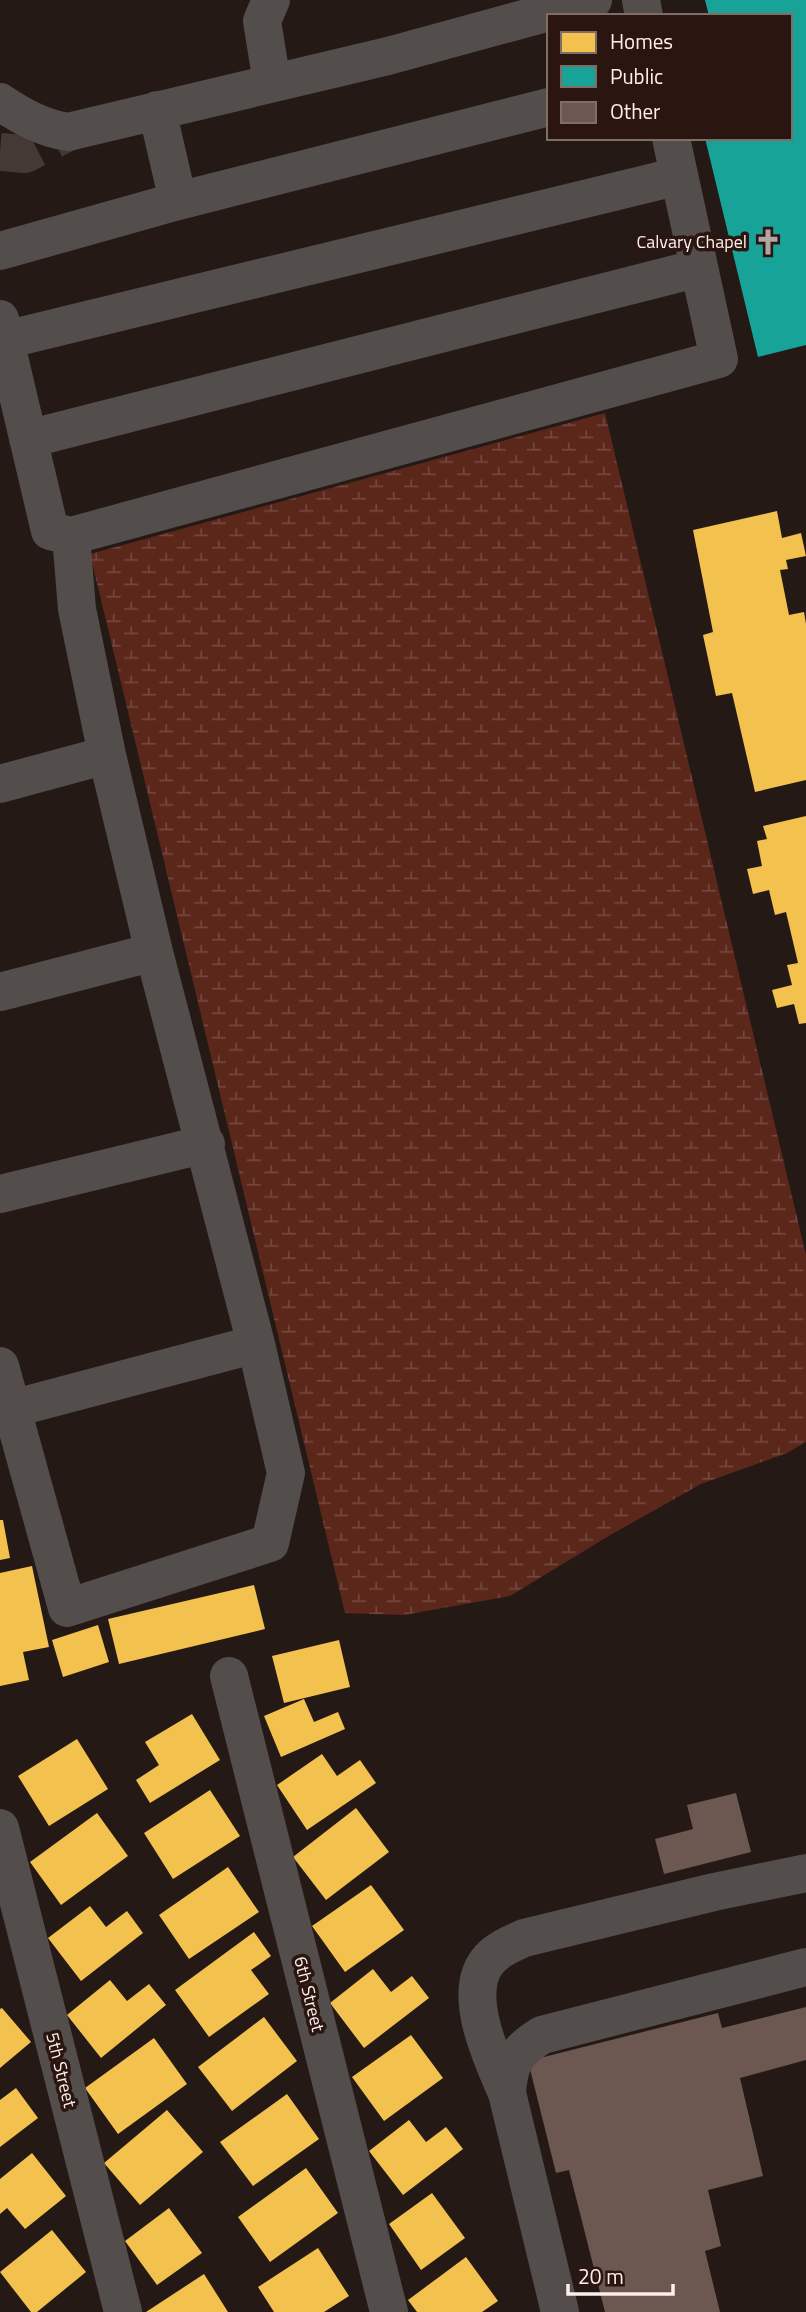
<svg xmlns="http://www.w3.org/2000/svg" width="806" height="2312" font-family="'Titillium Web',sans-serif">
	<defs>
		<pattern id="wetland-marsh" width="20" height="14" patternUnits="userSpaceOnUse" patternTransform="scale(1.75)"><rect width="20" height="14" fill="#5b271b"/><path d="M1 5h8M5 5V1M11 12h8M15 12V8" fill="none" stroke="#73473c"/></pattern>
	</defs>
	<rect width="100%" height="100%" fill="#251916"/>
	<path fill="url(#wetland-marsh)" d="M 605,413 L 806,1255 L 806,1442 L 787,1453 L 701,1484 L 612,1534 L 510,1596 L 404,1615 L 345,1613 L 90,554 Z"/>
	<path fill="#f2c14e" d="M 777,511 L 782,538 L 801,533 L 806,556 L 786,560 L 788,569 L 780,570 L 789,615 L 804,612 L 806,624 L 806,780 L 755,792 L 732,693 L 716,696 L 703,635 L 713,632 L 693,530 Z
		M 806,816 L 806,1023 L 799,1024 L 794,1004 L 777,1008 L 772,990 L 792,985 L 787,965 L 798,963 L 786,912 L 775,915 L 769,890 L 753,894 L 747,869 L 762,866 L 757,841 L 767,839 L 763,826 Z
		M 0,1520 L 3,1520 L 10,1558 L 0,1560 Z
		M 32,1566 L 49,1647 L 23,1652 L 29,1680 L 0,1686 L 0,1573 Z
		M 254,1585 L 265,1629 L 119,1664 L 108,1619 Z
		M 98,1625 L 109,1662 L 63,1677 L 52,1640 Z
		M 339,1640 L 350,1687 L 284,1703 L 272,1656 Z
		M 304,1699 L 314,1722 L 338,1712 L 345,1729 L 281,1757 L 264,1716 Z
		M 192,1714 L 220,1760 L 150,1803 L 136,1780 L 159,1765 L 145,1742 Z
		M 77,1739 L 108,1789 L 49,1826 L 18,1776 Z
		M 322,1754 L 337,1776 L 360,1760 L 376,1783 L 307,1830 L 277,1785 Z
		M 210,1790 L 240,1836 L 173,1879 L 144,1833 Z
		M 356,1808 L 389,1852 L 326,1900 L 293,1857 Z
		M 97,1813 L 128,1856 L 61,1905 L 30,1862 Z
		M 228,1867 L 259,1912 L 189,1959 L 159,1915 Z
		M 371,1885 L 404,1930 L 345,1972 L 312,1926 Z
		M 90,1906 L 106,1927 L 127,1911 L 143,1933 L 81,1981 L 48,1938 Z
		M 254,1932 L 271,1956 L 251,1970 L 269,1994 L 209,2037 L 175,1990 Z
		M 373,1969 L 391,1992 L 412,1976 L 429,1998 L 364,2048 L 330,2003 Z
		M 110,1980 L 127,2001 L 149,1984 L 166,2005 L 101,2058 L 67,2015 Z
		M 2,2008 L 31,2042 L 0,2068 L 0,2009 Z
		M 264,2017 L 297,2061 L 232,2111 L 198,2067 Z
		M 411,2035 L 443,2078 L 384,2121 L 352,2077 Z
		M 154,2038 L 187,2084 L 118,2134 L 85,2088 Z
		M 16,2088 L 38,2118 L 0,2147 L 0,2100 Z
		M 287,2094 L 319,2139 L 253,2186 L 220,2142 Z
		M 167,2110 L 203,2152 L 140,2205 L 104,2163 Z
		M 409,2120 L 426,2142 L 446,2127 L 463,2149 L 403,2195 L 369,2151 Z
		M 32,2153 L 66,2196 L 25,2229 L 7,2208 L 0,2214 L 0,2179 Z
		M 306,2168 L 338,2213 L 270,2262 L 238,2217 Z
		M 432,2193 L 465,2238 L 421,2270 L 389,2224 Z
		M 169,2208 L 202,2253 L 157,2285 L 125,2241 Z
		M 52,2230 L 86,2272 L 37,2312 L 31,2312 L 0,2272 Z
		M 318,2248 L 349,2296 L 324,2312 L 274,2312 L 258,2287 Z
		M 466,2257 L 498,2301 L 482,2312 L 417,2312 L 408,2300 Z
		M 204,2274 L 228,2312 L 146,2312 Z"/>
	<path fill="#17a398" d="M 705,0 L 806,0 L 806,345 L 758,357 L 705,138 L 790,138 L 790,16 L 709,16 Z"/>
	<path fill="#6c5751" d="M 736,1793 L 751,1852 L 664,1874 L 655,1839 L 693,1829 L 687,1805 Z
		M 806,2007 L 806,2060 L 740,2078 L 763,2176 L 708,2190 L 721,2246 L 705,2251 L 720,2312 L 605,2312 L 569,2170 L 556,2173 L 528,2061 L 718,2013 L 722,2028 Z"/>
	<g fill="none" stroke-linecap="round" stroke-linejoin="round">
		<path stroke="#453936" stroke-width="38" stroke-dasharray="38 19" stroke-linecap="butt" d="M 0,152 L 25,154 L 68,132"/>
		<path stroke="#534d4b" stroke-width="38" d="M 271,0 L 262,21 L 272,83
			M 641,0 L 644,16
			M 0,102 C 21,116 42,128 68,132 L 388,56 L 593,0
			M 178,201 L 549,107
			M 0,251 L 178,201 L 157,110
			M 0,319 L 50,531 L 71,536
			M 5,340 L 679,176
			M 28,439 L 699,268
			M 0,784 L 107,755
			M 0,992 L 154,952
			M 0,1194 L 206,1144
			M 0,1366 L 67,1608 L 270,1543 L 286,1473 L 256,1344 L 154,952 L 107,755 L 77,609 L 71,536 L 719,359 L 671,138
			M 11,1409 L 256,1344
			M 229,1676 L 389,2312
			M 0,1828 L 123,2312
			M 507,2093 C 492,2059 462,1995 487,1962 C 496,1950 511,1944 524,1938 L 714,1892 L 806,1873
			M 560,2312 L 507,2093 C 509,2062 516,2051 542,2035 L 806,1967"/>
	</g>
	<defs>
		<g id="church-bare" transform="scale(2.1)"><path d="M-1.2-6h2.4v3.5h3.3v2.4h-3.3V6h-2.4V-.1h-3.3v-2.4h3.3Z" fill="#b1a5a1" stroke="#2b1510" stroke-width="2.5" paint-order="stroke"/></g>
	</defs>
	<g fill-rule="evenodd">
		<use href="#church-bare" x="768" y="242"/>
	</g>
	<g text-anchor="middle" stroke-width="7" stroke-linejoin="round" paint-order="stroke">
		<g font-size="18" fill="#fdf0ec" stroke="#2b1510" text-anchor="end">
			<text x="747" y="248">Calvary Chapel</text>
		</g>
		<g font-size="18" fill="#fdf0ec" stroke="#2b1510">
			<text transform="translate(309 1994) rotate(76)" y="6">6th Street</text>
			<text transform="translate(61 2070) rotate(76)" y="6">5th Street</text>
		</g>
	</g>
	<rect x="547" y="14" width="245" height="126" fill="#2b1510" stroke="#7f6d68" stroke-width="2"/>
	<rect x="561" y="32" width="35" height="21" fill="#f2c14e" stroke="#7f6d68" stroke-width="2"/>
	<text x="610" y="49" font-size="21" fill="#fdf0ec">Homes</text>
	<rect x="561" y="66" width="35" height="21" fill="#17a398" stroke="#7f6d68" stroke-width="2"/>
	<text x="610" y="84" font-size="21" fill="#fdf0ec">Public</text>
	<rect x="561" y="102" width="35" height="21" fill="#6c5751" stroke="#7f6d68" stroke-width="2"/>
	<text x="610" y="119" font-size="21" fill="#fdf0ec">Other</text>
	<path d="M568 2284v10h105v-10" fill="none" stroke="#fdf0ec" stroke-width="3.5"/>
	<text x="578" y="2284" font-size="21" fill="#fdf0ec" stroke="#2b1510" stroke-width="5" paint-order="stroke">20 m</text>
</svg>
